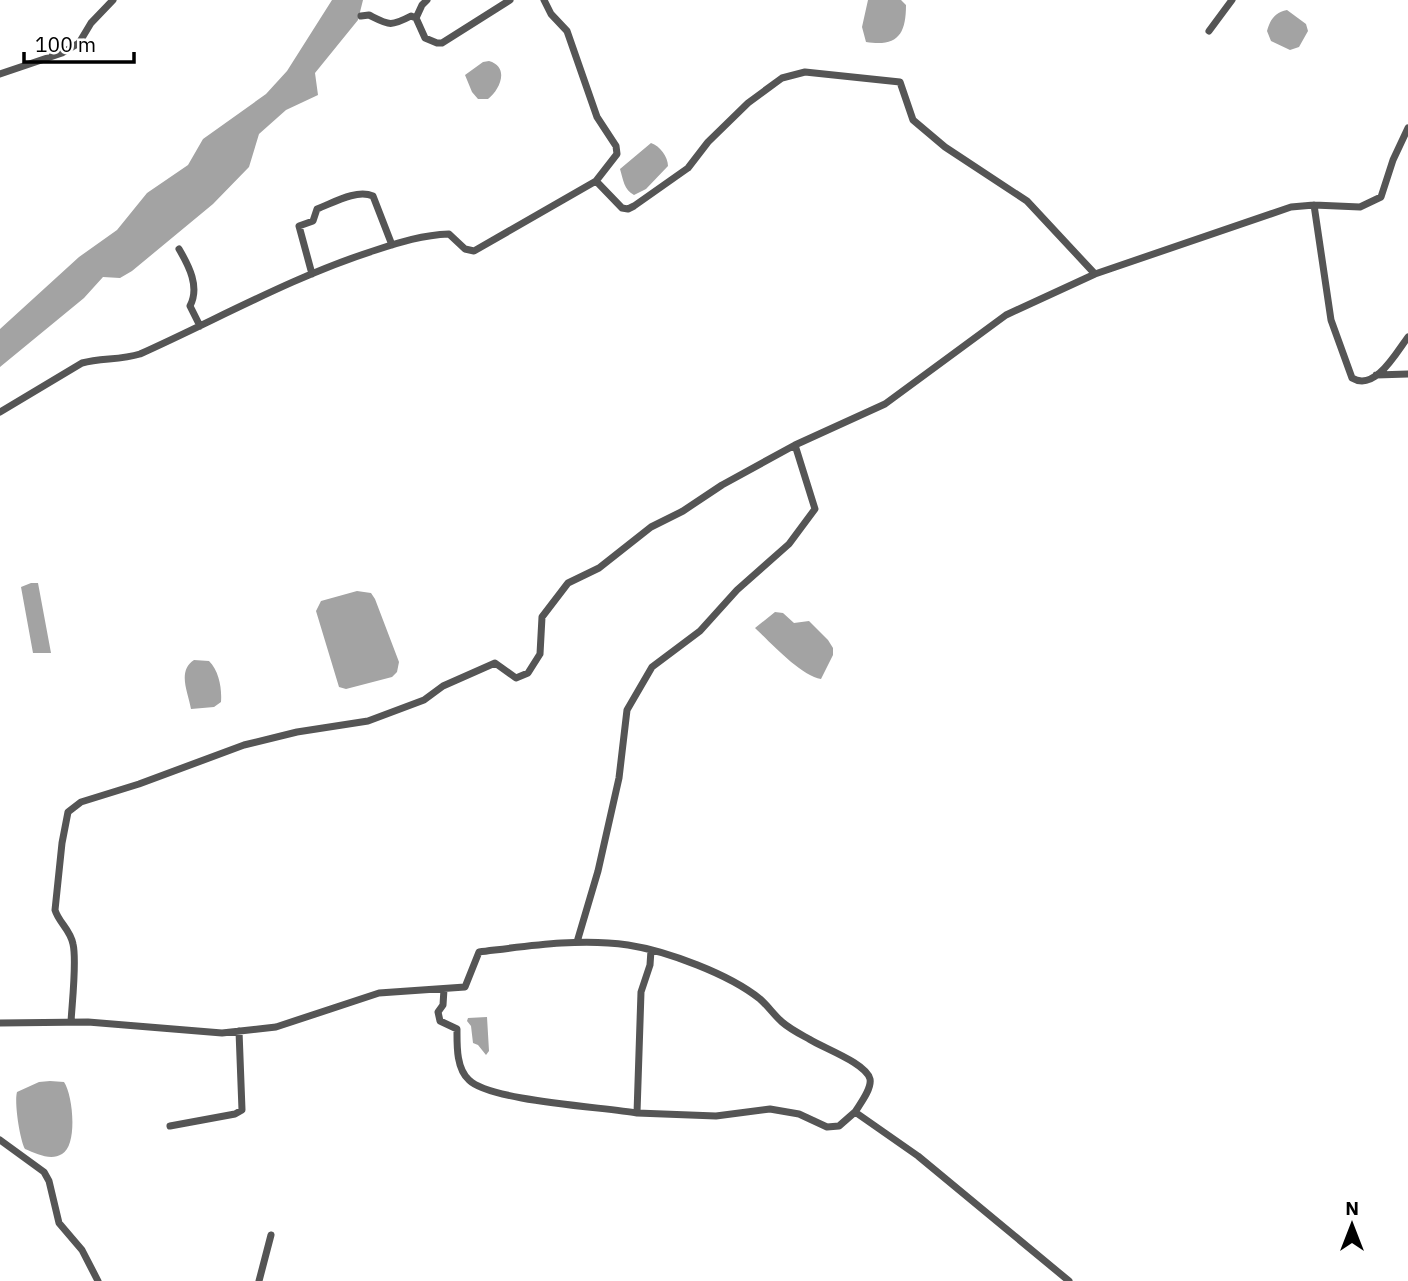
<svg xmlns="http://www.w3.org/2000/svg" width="1408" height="1281" font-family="'IBM Plex Sans',sans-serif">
	<rect width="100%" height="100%" fill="#fff"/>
	<path fill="#a3a3a3" d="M 332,0 L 363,0 L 358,20 L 315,73 L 318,95 L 286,110 L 259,134 L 249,167 L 213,204 L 132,271 L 120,278 L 103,277 L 84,298 L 0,367 L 0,329 L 79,257 L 117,230 L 147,193 L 188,165 L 203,139 L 266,94 L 287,71 Z
		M 868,0 L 901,0 L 906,5 C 906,35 897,47 866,42 L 862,27 Z
		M 1287,10 L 1306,24 L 1308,31 L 1299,47 L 1290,50 L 1271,41 L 1267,31 C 1270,20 1275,12 1287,10 Z
		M 489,61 C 510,67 500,90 488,99 L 478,99 L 472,92 L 465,75 L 483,62 Z
		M 651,143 C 660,146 668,157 668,166 L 646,189 L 634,195 C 624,190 623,179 620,169 Z
		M 31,583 L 38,583 L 51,653 L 33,653 L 21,587 Z
		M 357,591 L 371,593 L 375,599 L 399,662 L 397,672 L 392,677 L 346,689 L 339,687 L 316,611 L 321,601 Z
		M 775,612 L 783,613 L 794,623 L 809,621 L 828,640 L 833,648 L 833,655 L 821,679 C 801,676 770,642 755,628 Z
		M 194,660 L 209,661 C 219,671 222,688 221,702 L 214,707 L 191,709 C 188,692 177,671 194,660 Z
		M 487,1017 L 489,1051 L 486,1055 L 478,1045 L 473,1043 L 471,1026 L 467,1021 L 468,1018 Z
		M 50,1081 L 64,1082 C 73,1095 78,1145 62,1154 C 51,1161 37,1154 25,1149 C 20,1140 14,1103 17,1092 L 39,1082 Z"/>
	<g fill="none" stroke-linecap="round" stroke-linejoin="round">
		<path stroke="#555" stroke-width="7" d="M 361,16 L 369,15 C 389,25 390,27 411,16 L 416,18 L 425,38 L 437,43 L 442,43 L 510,0
			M 416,18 L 422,5 L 427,0
			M 1209,31 L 1232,0
			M 0,74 L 62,53 L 79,43 L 91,23 L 113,0
			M 596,181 L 622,208 L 628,209 L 634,206 L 688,168 L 708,142 L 748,103 L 782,78 L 805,72 L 900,82 L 913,120 L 945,147 L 1027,201 L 1095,274
			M 1314,205 L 1331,320 L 1352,378 C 1375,392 1396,353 1408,337
			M 179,249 C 189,266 200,287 190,306 L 200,326
			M 312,274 L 299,226 L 313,221 L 317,209 C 333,203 356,189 373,196 L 392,245
			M 1376,375 L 1408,374
			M 0,412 L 82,363 C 101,358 120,360 140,354 C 218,319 294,276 376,250 C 400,242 423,235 449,234 L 465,249 L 474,251 L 596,181 L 617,154 L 616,146 L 597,117 L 567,31 L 551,14 L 544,0
			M 577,942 L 598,871 L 619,778 L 627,710 L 652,667 L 700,631 L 737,590 L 789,544 L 815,509 L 795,445 L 885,404 L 1006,315 L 1095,274 L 1291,207 L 1314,205 L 1360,207 L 1381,197 L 1393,160 L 1408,128
			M 444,989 L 443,1005 L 438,1012 L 440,1021 L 457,1029 C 457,1045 456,1068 469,1080 C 490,1101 603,1107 637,1113 L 641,992 L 650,965 L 651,950
			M 71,1022 C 72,1003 77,961 73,944 C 70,929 59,923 55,910 L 62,843 L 68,812 L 81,802 L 139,784 L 244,745 L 297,732 L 368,721 L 424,700 L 443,686 L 495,663 L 516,678 L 528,673 L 540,654 L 542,617 L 568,583 L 599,568 L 651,527 L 683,511 L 722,485 L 795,445
			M 0,1023 L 88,1022 L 222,1033 L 276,1027 L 379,993 L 465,987 L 479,952 C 528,946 579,938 628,945 C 667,951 729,974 760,999 C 768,1006 774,1015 782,1022 C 790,1029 800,1034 809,1039 C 823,1048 866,1063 870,1079 C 872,1089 860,1104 855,1112 L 918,1156 L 1069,1281
			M 637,1113 L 716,1116 L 770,1109 L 799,1114 L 827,1127 L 839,1126 L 855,1112
			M 170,1126 L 235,1114 L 242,1110 L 239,1031
			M 0,1140 L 44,1172 L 49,1181 L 59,1223 L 82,1250 L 98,1281
			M 259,1281 L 271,1235"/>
	</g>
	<g transform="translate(1352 1225)" stroke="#ffffff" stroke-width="5" paint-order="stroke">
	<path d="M0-5L12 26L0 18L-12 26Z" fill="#000000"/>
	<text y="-10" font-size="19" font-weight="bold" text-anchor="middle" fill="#000000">N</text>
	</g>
	<path d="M24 52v10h110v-10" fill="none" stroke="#000000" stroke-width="3.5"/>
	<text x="35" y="52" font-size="21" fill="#000000" stroke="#ffffff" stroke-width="5" paint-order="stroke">100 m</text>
</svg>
